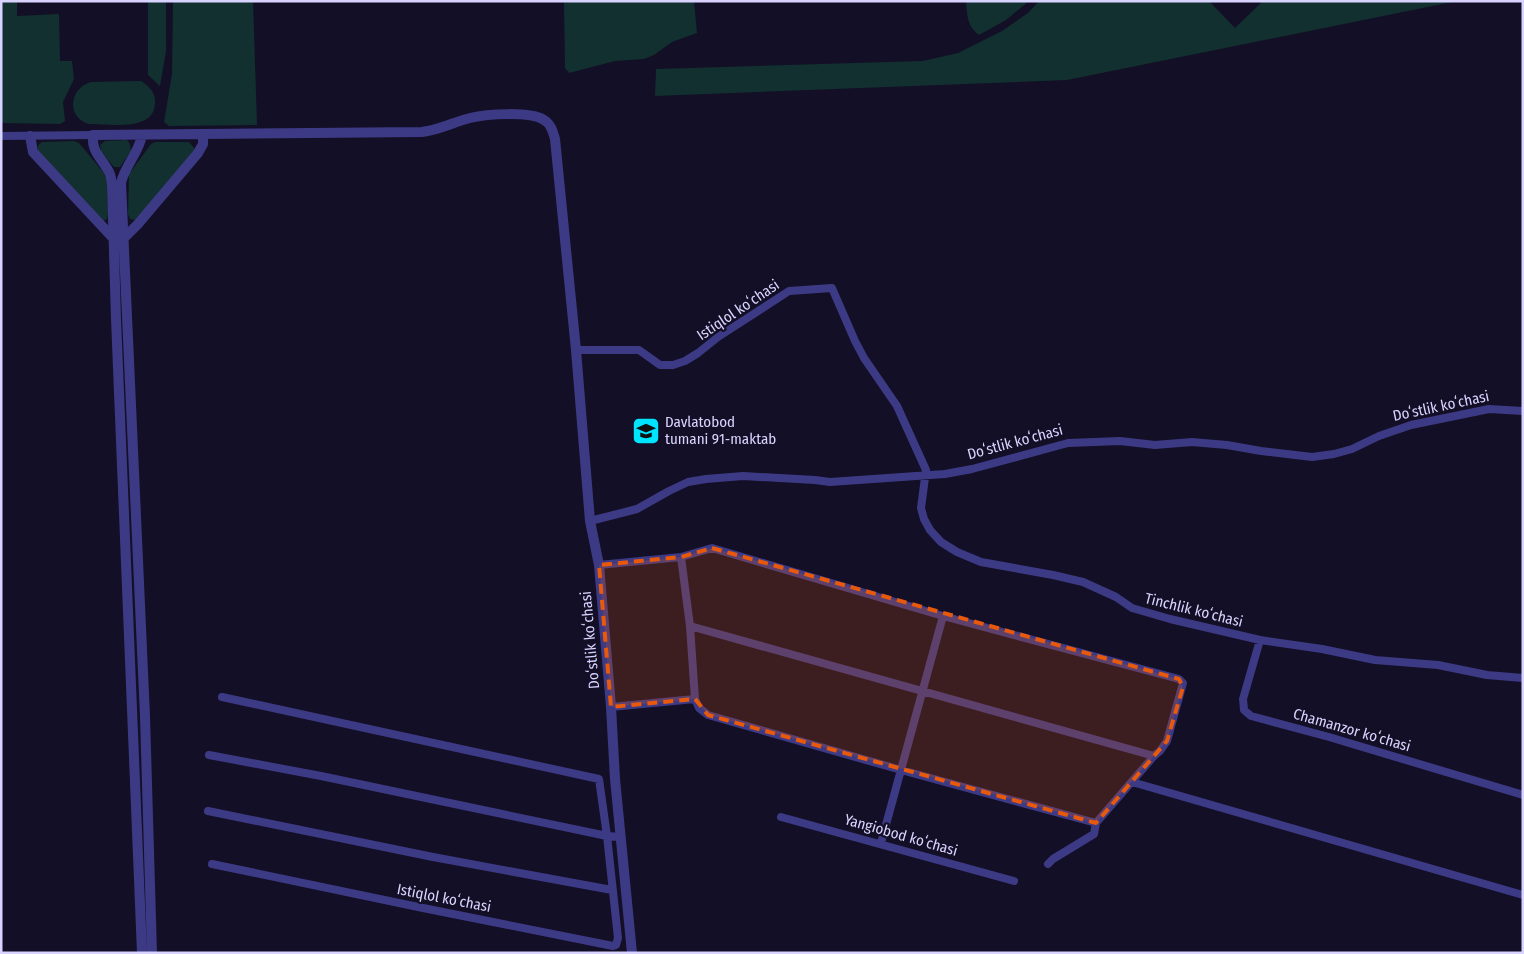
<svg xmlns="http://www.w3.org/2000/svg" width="1524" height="954" font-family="'Fira Sans Condensed',sans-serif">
	<rect width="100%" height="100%" fill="#130f26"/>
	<path fill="#12302f" d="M 1,1 L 17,1 L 17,16 L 59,14 L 60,61 L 72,61 L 74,79 L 63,102 L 65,121 L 60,124 L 1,123 Z
		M 148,1 L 166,1 L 166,51 L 160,86 L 148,75 Z
		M 173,1 L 253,1 L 257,125 L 169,126 L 164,122 L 172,74 Z
		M 564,1 L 694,1 L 697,33 L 672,42 L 654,55 L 644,59 L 615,61 L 569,73 L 565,68 Z
		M 966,1 L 1029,1 L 1006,20 L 979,35 C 967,26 967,15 966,1 Z
		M 1039,1 L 1209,1 L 1235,28 L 1263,1 L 1457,1 L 1067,80 L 655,96 L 656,69 L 923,61 L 958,53 L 1002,31 L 1028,13 Z
		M 141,81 C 149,86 156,93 155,103 C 155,132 108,124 89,124 C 66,118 69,88 91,82 Z
		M 127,140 L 130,144 L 131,151 L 120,167 L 114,167 L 101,152 L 100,145 L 105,141 Z
		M 74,141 L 79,143 L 104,173 L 107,181 L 108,214 L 107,219 L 103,221 L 39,153 C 37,148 37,145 42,142 Z
		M 155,142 L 189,142 L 195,149 L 193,154 L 135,220 L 130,219 L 128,214 L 129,174 L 151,144 Z"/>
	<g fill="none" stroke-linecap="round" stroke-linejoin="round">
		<path stroke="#3d3a85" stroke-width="8" d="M 1,136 L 93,135
			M 576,350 L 639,350 L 660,365 L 673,365 L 685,361 L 698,353 L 718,337 L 789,291 L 832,288 L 855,341 L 864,358 L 897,406 L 926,470 L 921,508 L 924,519 L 930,530 L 941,542 L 957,552 L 981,562 L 1053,575 L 1083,582 L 1116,597 L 1132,608 L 1170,619 L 1260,640 L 1322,649 L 1375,660 L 1438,665 L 1487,675 L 1523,678
			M 590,521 L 637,509 L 669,491 L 688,482 L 706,479 L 743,476 L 815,480 L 830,482 L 945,474 L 972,469 L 1068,443 L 1120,441 L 1155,445 L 1192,442 L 1227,445 L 1261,451 L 1312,457 L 1334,454 L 1352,449 L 1379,436 L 1411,425 L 1489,409 L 1523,411
			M 681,557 L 690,626 L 695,699
			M 599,565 L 681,557 L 712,548 L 943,616 L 1179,679 L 1183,683 L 1167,741 L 1160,751 L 1154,756 L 1096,823 L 901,770 L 708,715 L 699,708 L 695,699 L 611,707
			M 690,626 L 1154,756
			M 1260,640 L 1243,699 L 1244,710 L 1251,716 L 1329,737 L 1523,795
			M 209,755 L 321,776 L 607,836 L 599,779 L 222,697
			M 1132,782 L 1523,895
			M 208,811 L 433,857 L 612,890
			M 781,817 L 1014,881
			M 881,843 L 943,616
			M 212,864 L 423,908 L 613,946 L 616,945 L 618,938 L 607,836 L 621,837
			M 1048,864 L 1053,859 L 1094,834 L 1096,823"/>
		<path stroke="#3d3a85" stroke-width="10" d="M 142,135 C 139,153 125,165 121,183 L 145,716 L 152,953
			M 30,136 L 33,152 L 114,239
			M 124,238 L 138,224 L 198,153 L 203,144 L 203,134
			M 142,953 L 116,319 L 112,184 C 111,180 111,175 109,172 C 102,158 91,152 93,135 L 422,132 C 439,130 454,122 470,118 C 487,114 530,111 544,120 C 551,124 553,132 555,139 L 576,350 L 590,521 L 599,565 L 611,707 L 615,779 L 632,953"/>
	</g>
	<path fill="#e8590c" fill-opacity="0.2" stroke="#e8590c" stroke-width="4" stroke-dasharray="10 6" stroke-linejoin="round" d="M 712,548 L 1179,679 L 1183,687 L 1167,741 L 1096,823 L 708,715 L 695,699 L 611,707 L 599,565 L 681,557 Z"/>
	<defs>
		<g id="school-square" transform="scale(1.4375)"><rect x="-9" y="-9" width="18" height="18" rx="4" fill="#00e5ff" stroke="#130f26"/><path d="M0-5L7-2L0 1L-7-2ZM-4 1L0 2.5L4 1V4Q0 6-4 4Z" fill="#111"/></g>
	</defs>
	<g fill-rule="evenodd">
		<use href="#school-square" x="646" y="431"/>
	</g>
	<g text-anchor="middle" stroke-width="4.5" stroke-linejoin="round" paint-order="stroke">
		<g font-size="15" fill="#d9d4ff" stroke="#130f26">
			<text transform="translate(738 310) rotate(-34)" y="5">Istiqlol koʻchasi</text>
			<text transform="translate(1441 406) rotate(-12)" y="5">Doʻstlik koʻchasi</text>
			<text transform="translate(1015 442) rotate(-15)" y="5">Doʻstlik koʻchasi</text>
			<text transform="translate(1194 610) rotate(14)" y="5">Tinchlik koʻchasi</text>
			<text transform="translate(590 640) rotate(-95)" y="5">Doʻstlik koʻchasi</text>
			<text transform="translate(1352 730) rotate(16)" y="5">Chamanzor koʻchasi</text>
			<text transform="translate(901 835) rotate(16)" y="5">Yangiobod koʻchasi</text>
			<text transform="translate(444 898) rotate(11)" y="5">Istiqlol koʻchasi</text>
		</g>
		<g font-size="15" fill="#d9d4ff" stroke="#130f26" text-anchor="start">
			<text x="665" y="427">Davlatobod<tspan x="665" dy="17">tumani 91-maktab</tspan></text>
		</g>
	</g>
	<rect width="1524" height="954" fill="none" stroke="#d9d4ff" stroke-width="5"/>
</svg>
